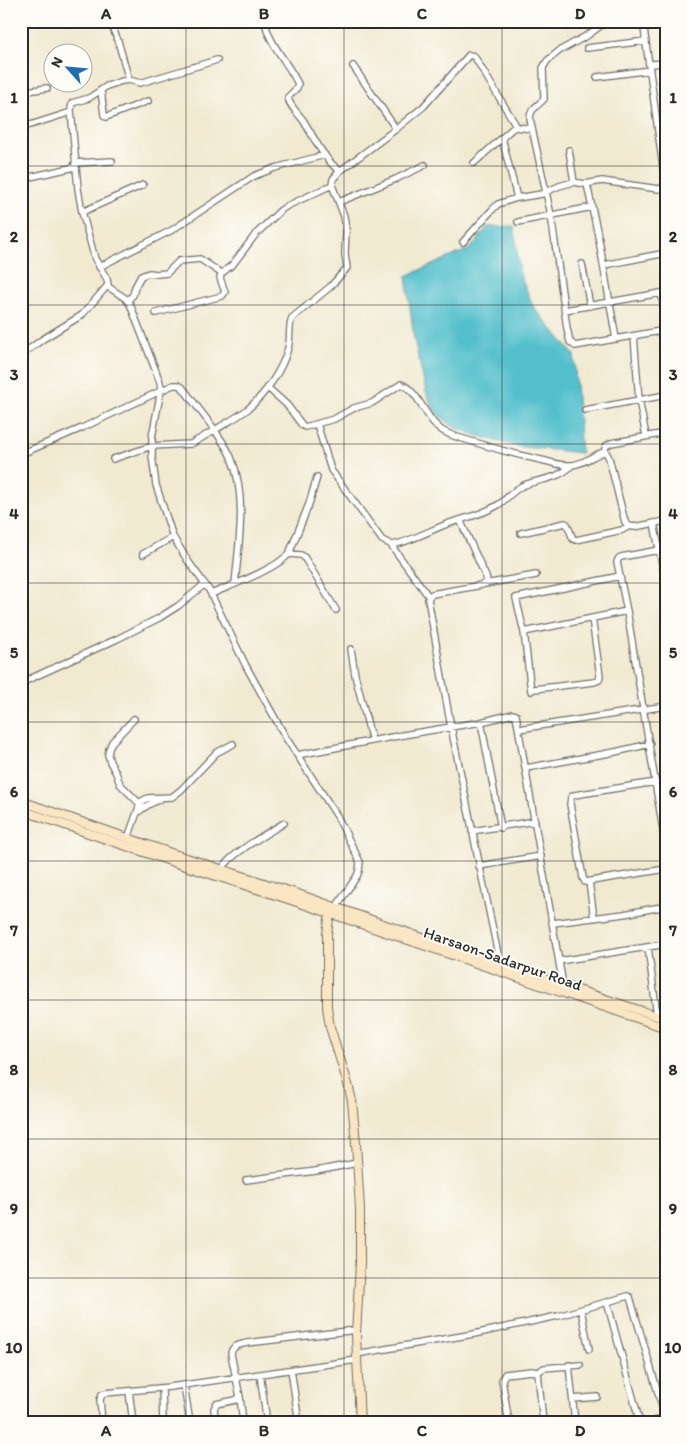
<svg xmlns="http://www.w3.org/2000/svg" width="687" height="1444" font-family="Itim,sans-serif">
	<rect width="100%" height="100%" fill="#fdfcf7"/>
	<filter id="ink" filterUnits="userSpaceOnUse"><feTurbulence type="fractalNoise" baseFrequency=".02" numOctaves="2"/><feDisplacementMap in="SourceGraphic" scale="10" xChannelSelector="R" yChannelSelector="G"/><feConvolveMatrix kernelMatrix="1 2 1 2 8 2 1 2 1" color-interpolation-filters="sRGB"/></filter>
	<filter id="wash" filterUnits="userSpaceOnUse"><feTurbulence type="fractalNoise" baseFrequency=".0096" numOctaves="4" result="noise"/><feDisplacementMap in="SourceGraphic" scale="20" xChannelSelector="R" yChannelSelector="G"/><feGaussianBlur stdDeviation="1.12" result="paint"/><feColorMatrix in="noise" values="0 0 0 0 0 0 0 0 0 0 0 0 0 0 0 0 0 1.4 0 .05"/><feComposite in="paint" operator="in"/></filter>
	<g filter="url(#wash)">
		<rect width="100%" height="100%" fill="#f1ead1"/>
		<path fill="#53bfcc" stroke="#3f757c" d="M 514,226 L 520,274 L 533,306 L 574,355 L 581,453 L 515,446 L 478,436 L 454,427 L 437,414 L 427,396 L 414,339 L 406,276 L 469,249 L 477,241 L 487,227 Z"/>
	</g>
	<g filter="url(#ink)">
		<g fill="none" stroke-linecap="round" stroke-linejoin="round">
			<g stroke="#706e65" stroke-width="8">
				<path id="street" d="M 110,21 L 118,41 L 129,80
					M 171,21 L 172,25
					M 265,21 C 268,43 289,64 298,84 L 297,88 L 288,97 C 289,106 298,113 303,120 C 314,137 323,159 340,171
					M 607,21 L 588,35 L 559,51 L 547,61 L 543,68 L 544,99 C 538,106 530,108 530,119 L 551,215 L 567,328 L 570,342 L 575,346 L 666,330
					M 587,48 L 646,41
					M 650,64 L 666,63
					M 353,66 L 396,129
					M 597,77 L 650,70
					M 101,90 L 104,115 L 106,117 L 148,101
					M 21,92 L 47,88
					M 21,128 L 71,112
					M 502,138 L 517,198
					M 569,150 L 574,182
					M 75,163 L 112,161
					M 474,163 L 513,128 L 517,127 L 532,129
					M 21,179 L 75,167
					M 587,184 L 599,240 L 616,339
					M 339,202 L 396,179 L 425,165
					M 82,212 L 143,185
					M 518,222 L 592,207
					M 463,242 L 492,210 L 498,204 L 517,198 L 542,194 L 559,186 L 574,182 L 585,184 L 602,181 L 659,189 L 664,187 L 665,182 L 643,21
					M 582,264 L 590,306
					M 604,265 L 666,253
					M 99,267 L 172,230 L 254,176 L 275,168 L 325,155
					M 107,286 L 125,298 L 130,304 L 160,382 L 161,390 L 152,437 L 152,456 L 156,485 L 169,525 L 173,537 L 188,561 L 209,590 L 246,666 L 286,738 L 337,816 L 360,862 L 359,871 L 357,876 L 336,907
					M 661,293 L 666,318
					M 128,300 L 133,295 L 135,287 L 141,276 L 149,273 L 157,274 L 167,273 L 179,261 L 200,259 L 221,273
					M 565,310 L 666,292
					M 156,313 L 222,296 L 225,292 L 220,278 L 221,274 L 233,264 L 256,234 L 281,210 L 287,206 L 332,185
					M 634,336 L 639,400 L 646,436
					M 21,355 L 43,339 L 82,315 L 108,285 L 107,279 L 95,259 L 82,212 L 78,189 L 71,110 L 72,103 L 89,98 L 107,86 L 122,81 L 129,80 L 140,83 L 217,60
					M 268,388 L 287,405 L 302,425 L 305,427 L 334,419 L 354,408 L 372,403 L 401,384 C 420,391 426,423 445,432 C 454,437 464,439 474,442 C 496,449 518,455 541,460 C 551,462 561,466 571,465 C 584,465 598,451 606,452 L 609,458 L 625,522 L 629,526 L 634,527 L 666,521
					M 585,410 L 666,395
					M 317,424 L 331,470 L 382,540 L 392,545 C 407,543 431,530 447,524 C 464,518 482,515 498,505 C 506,500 512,491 522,486 C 540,478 556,481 571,466
					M 604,452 L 606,446 L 611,443 L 666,433
					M 21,454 L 82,428 L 173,385 L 178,385 L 182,387 L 215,430 L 191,444 L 152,446 L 113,459
					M 460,520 L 486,577 L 487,581 L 482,585 L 432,594 L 429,597 L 428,599 L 451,727 L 500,964
					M 654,523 L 666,584
					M 521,533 L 565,523 L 567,524 L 573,539 L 576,540 L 622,530 L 629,526
					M 391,545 L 429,597
					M 659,550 L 621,557 L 619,558 L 617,562 L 627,611 L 666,848
					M 143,554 L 173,537
					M 289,554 L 301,555 L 304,557 L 336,610
					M 235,584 C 239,542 247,496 231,457 C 227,447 220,439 215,430 C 226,423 238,417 248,409 C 265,394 282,371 288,348 C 291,339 288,327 292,318 L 330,287 L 347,268 L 345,254 L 346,230 L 344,216 L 332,185 L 333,179 L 340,171 L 396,129 L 424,106 L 469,55 L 474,56 L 517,127
					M 485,584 L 536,575
					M 211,594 C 232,585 274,570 289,554 L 309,504 L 317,477
					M 524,632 L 627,611
					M 351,649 L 355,675 L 372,741
					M 21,683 L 117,639 L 159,618 L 178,606 L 205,584
					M 534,689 L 594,682 L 599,680 L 600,676 L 592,618
					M 531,691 L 524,632 L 516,598 L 620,576
					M 134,719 L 112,742 L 109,749 L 108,755 L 110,762 L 116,773 L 120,784 L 140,804
					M 481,722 L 501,828
					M 519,729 L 666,706
					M 297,755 L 403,735 L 481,722 L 513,714 L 516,715 L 563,985
					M 526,768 L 615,752 L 650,744
					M 656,782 L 574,795 L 571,797 L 570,804 L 583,878 L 585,882 L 666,869
					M 138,812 L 148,805 L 160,799
					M 472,831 L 535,821
					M 128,838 L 139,807 L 142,801 L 148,798 L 172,797 L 181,790 L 216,753 L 233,744
					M 479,866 L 541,856
					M 222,869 C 231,853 268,833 284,823
					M 589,882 L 594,918
					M 553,923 L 624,914 L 666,906
					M 648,947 L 657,1016
					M 559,961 L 666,944
					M 246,1180 L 316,1171 L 357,1163
					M 607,1302 L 640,1423
					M 664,1306 L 666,1312
					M 581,1310 L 589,1349
					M 356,1354 L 474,1334 L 558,1316 L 628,1296 L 630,1297 L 666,1420
					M 569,1365 L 575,1423
					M 291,1370 L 299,1423
					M 538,1372 L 543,1423
					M 260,1374 L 267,1423
					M 184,1385 L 190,1423
					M 162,1388 L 163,1423
					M 129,1391 L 133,1423
					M 240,1397 L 243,1423
					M 573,1399 L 597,1397
					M 102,1423 L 100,1400 L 102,1394 L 105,1393 L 170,1387 L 357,1360
					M 216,1423 L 214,1409 L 216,1404 L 236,1400 L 240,1397 L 231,1354 C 232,1345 240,1345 247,1343 L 356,1330
					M 344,1423 L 360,1421
					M 509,1423 L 502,1380 L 505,1374 L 531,1371 L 538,1372 L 544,1368 L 580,1365
					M 649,1423 L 666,1417"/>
			</g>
			<g stroke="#706e65" stroke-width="10">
				<path id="secondary" d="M 21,801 L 171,853 L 295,893 L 454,949 L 666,1019
					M 21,810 L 176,863 L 288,899 L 666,1028
					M 334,911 L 329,919 L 327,934 L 327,1007 L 330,1027 L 348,1084 L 352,1101 L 356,1143 L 360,1209 L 360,1263 L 356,1335 L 360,1423"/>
			</g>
			<use href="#street" stroke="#fff" stroke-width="5.5"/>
			<use href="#secondary" stroke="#fbe6c4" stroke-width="8"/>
		</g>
	</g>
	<path fill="none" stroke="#2b2b2b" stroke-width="1" stroke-opacity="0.55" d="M 186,21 L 186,1423M 344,21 L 344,1423M 502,21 L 502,1423M 21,166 L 666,166M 21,305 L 666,305M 21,444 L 666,444M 21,583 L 666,583M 21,722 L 666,722M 21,861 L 666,861M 21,1000 L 666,1000M 21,1139 L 666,1139M 21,1278 L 666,1278"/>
	<g text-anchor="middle" stroke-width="4" stroke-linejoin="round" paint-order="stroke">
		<g font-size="16" fill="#2b2b2b" stroke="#fdfcf7">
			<text transform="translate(503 958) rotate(19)" y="6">Harsaon-Sadarpur Road</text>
		</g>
	</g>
	<rect width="687" height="1444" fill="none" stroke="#fdfcf7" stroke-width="55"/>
	<g transform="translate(68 68) rotate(297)"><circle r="24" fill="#fdfcf7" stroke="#a9a8a5"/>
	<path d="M0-4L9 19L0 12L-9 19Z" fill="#1f6fb2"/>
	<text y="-8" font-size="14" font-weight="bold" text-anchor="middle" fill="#2b2b2b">N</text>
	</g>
	<rect x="28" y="28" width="632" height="1388" fill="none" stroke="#2b2b2b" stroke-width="2"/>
	<g font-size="16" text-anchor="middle" font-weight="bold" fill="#2b2b2b">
		<text x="106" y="19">A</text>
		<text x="264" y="19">B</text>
		<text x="422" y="19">C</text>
		<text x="580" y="19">D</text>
		<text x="14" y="103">1</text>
		<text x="673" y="103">1</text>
		<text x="14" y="242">2</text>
		<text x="673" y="242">2</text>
		<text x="14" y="380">3</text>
		<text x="673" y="380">3</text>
		<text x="14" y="519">4</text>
		<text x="673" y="519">4</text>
		<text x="14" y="658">5</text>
		<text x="673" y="658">5</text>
		<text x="14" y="797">6</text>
		<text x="673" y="797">6</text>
		<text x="14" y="936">7</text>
		<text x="673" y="936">7</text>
		<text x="14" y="1075">8</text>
		<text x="673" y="1075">8</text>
		<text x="14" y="1214">9</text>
		<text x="673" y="1214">9</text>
		<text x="14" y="1353">10</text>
		<text x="673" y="1353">10</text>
		<text x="106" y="1436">A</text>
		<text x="264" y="1436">B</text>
		<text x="422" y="1436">C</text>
		<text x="580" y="1436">D</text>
	</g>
</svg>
